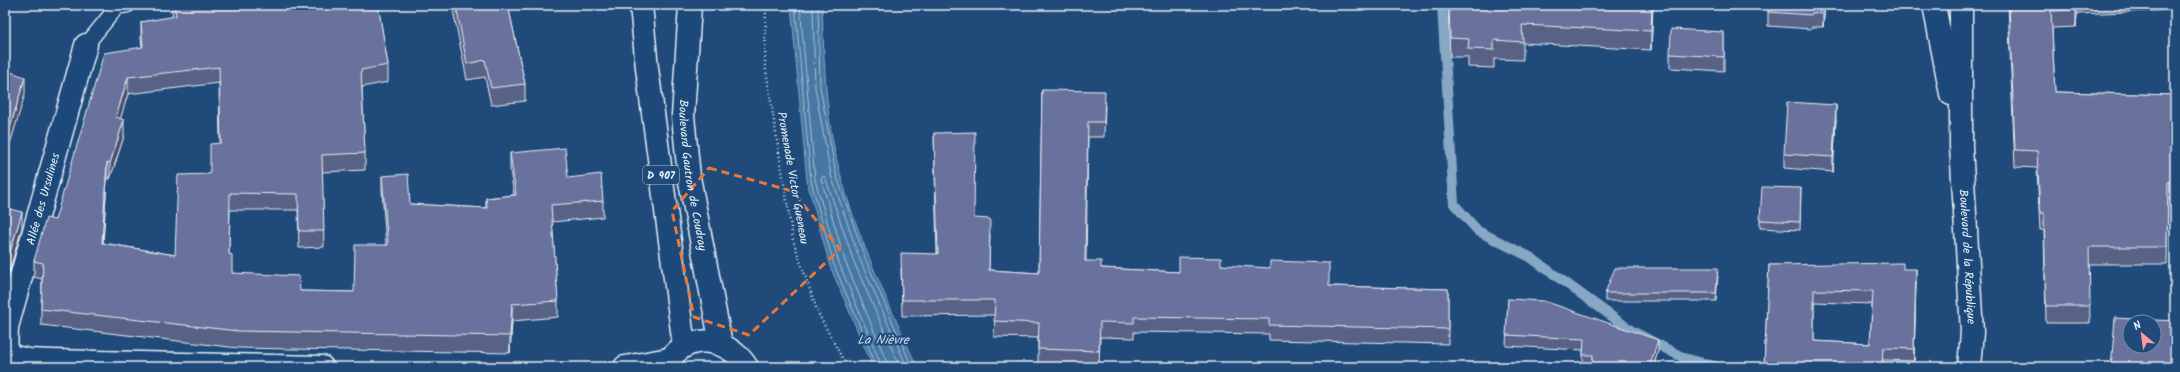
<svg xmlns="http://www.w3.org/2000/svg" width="2180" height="372" font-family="Kalam,sans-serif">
	<rect width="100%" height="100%" fill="#1f4a7a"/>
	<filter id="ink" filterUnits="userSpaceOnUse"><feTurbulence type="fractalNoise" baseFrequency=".025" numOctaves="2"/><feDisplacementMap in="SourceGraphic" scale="8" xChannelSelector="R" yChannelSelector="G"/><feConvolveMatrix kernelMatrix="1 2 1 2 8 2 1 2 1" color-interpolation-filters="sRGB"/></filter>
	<g filter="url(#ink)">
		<path fill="#4778a3" stroke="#87a8c5" d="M 791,5 L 822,5 C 824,61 825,118 840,173 C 858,240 889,304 917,367 L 873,367 L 830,266 L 807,181 Z"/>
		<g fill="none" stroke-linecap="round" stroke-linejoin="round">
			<path stroke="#a8c1d6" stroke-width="1" d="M 795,5 L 811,181 L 834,265 L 877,367
				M 800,5 L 815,180 L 839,263 L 882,367
				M 813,5 L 815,88 L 831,175 L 860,260 L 907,367
				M 818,5 L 820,87 L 836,174 L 865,258 L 912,367
				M 888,367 L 886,360 L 845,261 L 821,179 L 823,176 L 825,177 L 854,262 L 900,367"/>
			<path stroke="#87a8c5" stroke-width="10" d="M 1442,5 L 1454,204 L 1478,231 L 1530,257 L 1632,331 L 1684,358 L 1718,367"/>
			<g stroke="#e8f1f8" stroke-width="17">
				<path id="lane" d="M 86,45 L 117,7 L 128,5"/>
			</g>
			<g stroke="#e8f1f8" stroke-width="25">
				<g id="street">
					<path d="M 5,355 L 29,360 L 52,361 L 322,367"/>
					<path id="s1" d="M 6,355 L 7,327 L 86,45"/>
					<path d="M 625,367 L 669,359"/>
				</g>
			</g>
			<g stroke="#e8f1f8" stroke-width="25">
				<g id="primary">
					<path d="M 641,5 L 647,68 L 684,346"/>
					<path id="s2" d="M 690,5 L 683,116 L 689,177 L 721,344"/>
					<path d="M 1934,5 L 1951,94"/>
					<path id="s3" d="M 1961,5 L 1961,146 L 1972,332 L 1969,367"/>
					<path d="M 665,367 C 684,331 726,335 747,367"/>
				</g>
			</g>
			<path stroke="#e8f1f8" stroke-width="2.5" stroke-dasharray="1 3" stroke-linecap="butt" d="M 766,5 L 765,64 L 793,240 L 818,313 L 847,367"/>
			<use href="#lane" stroke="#1f4a7a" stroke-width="14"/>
			<use href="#street" stroke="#1f4a7a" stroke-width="22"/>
			<use href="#primary" stroke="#1f4a7a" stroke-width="22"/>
		</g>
		<path fill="#596286" stroke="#e8f1f8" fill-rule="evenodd" d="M 171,5 L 378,5 L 388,65 L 388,82 L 362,87 L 365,153 L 365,170 L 322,172 L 324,247 L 299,248 L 298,210 L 230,210 L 229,254 L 232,273 L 300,291 L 354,292 L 386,245 L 382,192 L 382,176 L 410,204 L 486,208 L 486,198 L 514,195 L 510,170 L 510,153 L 568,178 L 603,201 L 603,217 L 552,222 L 558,301 L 558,317 L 512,321 L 510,353 L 238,348 L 41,325 L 41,309 L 42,279 L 34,277 L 34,261 L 142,47 L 141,39 L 141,22 L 173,17 ZM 219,83 L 220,143 L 210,174 L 175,255 L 103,243 L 107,179 L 110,179 L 124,136 L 120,118 L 128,94 Z
			M 452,5 L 508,5 L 525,84 L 525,101 L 491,105 L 485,77 L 467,80 Z
			M 1448,5 L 1653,5 L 1651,50 L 1523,43 L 1523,60 L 1494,59 L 1494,68 L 1468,67 L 1468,57 L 1450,57 Z
			M 1825,5 L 1823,27 L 1812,27 L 1811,29 L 1768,26 L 1768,12 Z
			M 2008,5 L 2175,5 L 2175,10 L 2077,14 L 2076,27 L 2052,28 L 2055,92 L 2175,95 L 2175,199 L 2168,199 L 2167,264 L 2089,264 L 2090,323 L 2046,323 L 2044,230 L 2040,230 L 2037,168 L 2015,167 Z
			M 1724,32 L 1724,71 L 1670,68 L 1670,54 Z
			M 1042,90 L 1105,106 L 1104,137 L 1088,137 L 1086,261 L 1101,268 L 1179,272 L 1221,265 L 1329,286 L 1448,289 L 1448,344 L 1269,340 L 1269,334 L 1134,332 L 1134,338 L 1100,337 L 1099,366 L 1038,364 L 1038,338 L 994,337 L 995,315 L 902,316 L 901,268 L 937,254 L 934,133 L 974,218 L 990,234 L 989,270 L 1039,273 Z
			M 1836,119 L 1833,172 L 1784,168 L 1784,154 Z
			M 1801,188 L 1800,230 L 1760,228 L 1760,220 Z
			M 5,208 L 22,228 L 9,272 L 5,271 Z
			M 1769,265 L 1903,269 L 1916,281 L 1914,361 L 1883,360 L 1883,367 L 1764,367 ZM 1814,302 L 1872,304 L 1870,344 L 1814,341 Z
			M 1718,276 L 1716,301 L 1605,301 L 1605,293 Z
			M 1508,299 L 1658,351 L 1653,367 L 1592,367 L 1592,366 L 1583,366 L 1583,350 L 1506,346 Z"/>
		<path fill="#48506d" stroke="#e8f1f8" d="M 1652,5 L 1653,5 L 1651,50 L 1651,31 Z
			M 1824,5 L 1825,5 L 1823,27 L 1823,13 Z
			M 2076,5 L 2077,14 L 2076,27 Z
			M 25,77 L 25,94 L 5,161 L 5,145 Z
			M 128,77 L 128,94 L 116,133 L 116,117 Z
			M 1836,105 L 1836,119 L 1833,172 L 1833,157 Z
			M 124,120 L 124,136 L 110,179 L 110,163 Z
			M 107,162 L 107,179 L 102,259 L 102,243 Z
			M 22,212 L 22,228 L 9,272 L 9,256 Z
			M 1916,269 L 1916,281 L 1914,361 L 1914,349 Z
			M 512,304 L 512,321 L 510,353 L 510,336 Z
			M 1658,340 L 1658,351 L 1653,367 L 1650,367 L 1650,365 Z"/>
		<path fill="#67729c" stroke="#e8f1f8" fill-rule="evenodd" d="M 174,5 L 378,5 L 388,65 L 361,70 L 365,153 L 322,155 L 324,231 L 299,231 L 298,194 L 230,193 L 229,254 L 232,255 L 232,273 L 299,276 L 300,291 L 354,292 L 355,245 L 388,245 L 382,176 L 408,174 L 410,204 L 487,208 L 486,198 L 516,195 L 510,153 L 565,148 L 568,178 L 601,174 L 603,201 L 551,205 L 558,301 L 512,304 L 510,336 L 238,331 L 41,309 L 43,263 L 34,261 L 46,218 L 55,220 L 104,53 L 143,47 L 141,22 L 176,16 ZM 219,67 L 221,143 L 210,144 L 210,174 L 178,175 L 175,255 L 102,243 L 107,162 L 110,163 L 124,120 L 116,117 L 128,77 Z
			M 456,5 L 508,5 L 525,84 L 491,88 L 485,60 L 467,64 Z
			M 1449,5 L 1652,5 L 1651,31 L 1522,25 L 1523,42 L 1494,40 L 1494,50 L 1468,49 L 1469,39 L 1450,38 Z
			M 1768,5 L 1824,5 L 1823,13 L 1812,13 L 1811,15 L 1768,12 Z
			M 2009,5 L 2076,5 L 2076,10 L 2051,11 L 2055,92 L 2175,95 L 2175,182 L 2168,182 L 2167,247 L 2089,247 L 2090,306 L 2046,306 L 2044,213 L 2040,213 L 2037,151 L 2015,150 Z
			M 1671,29 L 1724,32 L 1724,57 L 1670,54 Z
			M 5,70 L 25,77 L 5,145 Z
			M 1042,90 L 1105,91 L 1104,122 L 1088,122 L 1085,261 L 1101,261 L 1101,268 L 1179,272 L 1179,257 L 1221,258 L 1221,265 L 1270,268 L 1270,261 L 1329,263 L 1329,286 L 1448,289 L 1448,329 L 1269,325 L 1269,319 L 1134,317 L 1134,323 L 1100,322 L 1099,351 L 1038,349 L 1039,323 L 994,321 L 995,300 L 902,300 L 901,253 L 938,254 L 934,133 L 975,132 L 974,218 L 990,219 L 989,270 L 1039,273 Z
			M 1787,102 L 1836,105 L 1833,157 L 1784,154 Z
			M 1762,187 L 1801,188 L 1800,222 L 1760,220 Z
			M 5,208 L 22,212 L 9,256 L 5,255 Z
			M 1903,263 L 1903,269 L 1916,269 L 1914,349 L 1883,348 L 1882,367 L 1764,365 L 1769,265 ZM 1814,290 L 1873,291 L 1870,344 L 1814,341 Z
			M 1615,268 L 1718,268 L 1716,293 L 1605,293 Z
			M 1508,299 L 1544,301 L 1658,340 L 1650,365 L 1592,364 L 1593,355 L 1583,355 L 1584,339 L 1506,335 Z
			M 2115,318 L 2175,321 L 2175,367 L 2111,367 ZM 2130,322 L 2154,322 L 2154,346 L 2130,346 Z"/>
	</g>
	<path fill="none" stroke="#e8773b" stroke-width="3" stroke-dasharray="8 5" stroke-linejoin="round" d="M 709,168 L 792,191 L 840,249 L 749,335 L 694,317 L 672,211 Z"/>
	<g text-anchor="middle" stroke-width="4" stroke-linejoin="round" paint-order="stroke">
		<rect fill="#1f4a7a" stroke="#acbfd2" stroke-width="1" x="643" y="166" width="36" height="18" rx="3"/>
		<g font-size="11" font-weight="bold" fill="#e8f1f8">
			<text x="661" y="179">D 907</text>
		</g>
		<g font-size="12" fill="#e8f1f8" stroke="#1f4a7a">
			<text dy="4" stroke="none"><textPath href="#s2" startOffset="171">Boulevard Gautron de Coudray</textPath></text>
			<text transform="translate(793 178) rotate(80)" y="4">Promenade Victor Gueneau</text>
			<text dy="4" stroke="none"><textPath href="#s1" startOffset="161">Allée des Ursulines</textPath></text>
			<text dy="4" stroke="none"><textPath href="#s3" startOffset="252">Boulevard de la République</textPath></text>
		</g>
		<g font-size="13" font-style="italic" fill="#d0dfeb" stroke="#1f4a7a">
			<text x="883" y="344">La Nièvre</text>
		</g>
	</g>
	<rect width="2180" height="372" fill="none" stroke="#1f4a7a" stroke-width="20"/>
	<rect x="10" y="10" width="2160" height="352" fill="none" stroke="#e8f1f8" stroke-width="1.5" filter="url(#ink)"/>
	<g transform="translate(2142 334) rotate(331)"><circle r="19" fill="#1f4a7a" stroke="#6f8dac"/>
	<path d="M0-3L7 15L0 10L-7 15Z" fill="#ff9aa2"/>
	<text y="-6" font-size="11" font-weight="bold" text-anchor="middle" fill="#e8f1f8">N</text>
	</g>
</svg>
